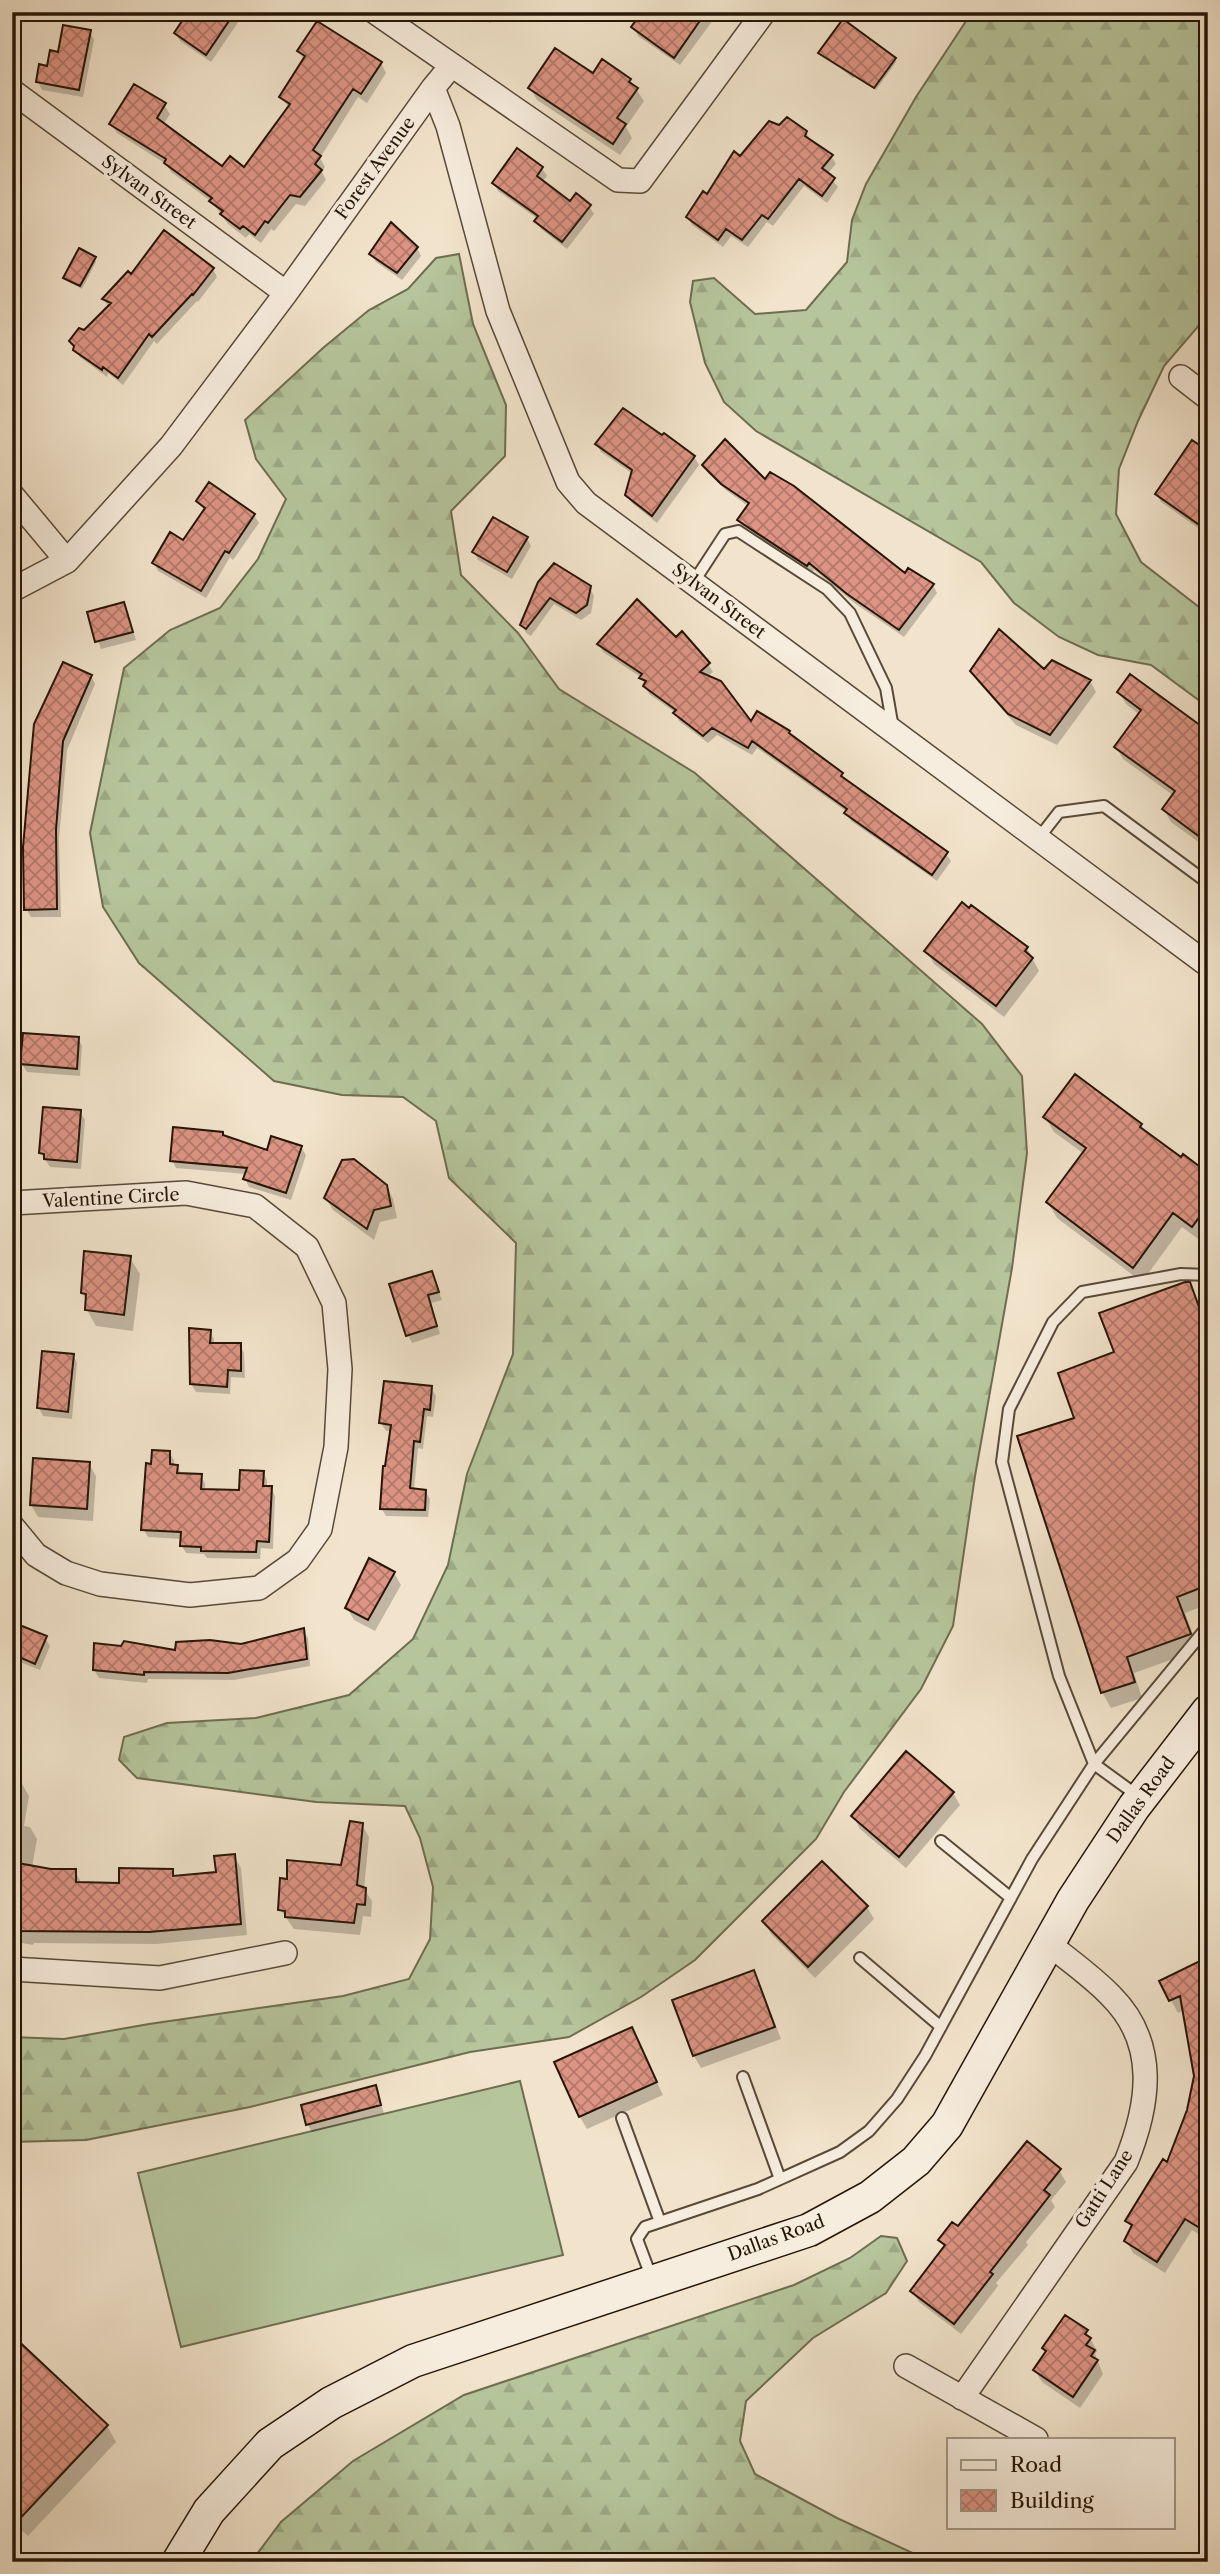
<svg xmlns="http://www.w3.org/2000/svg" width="1220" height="2574" font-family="'Libre Caslon Text',serif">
	<defs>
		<pattern id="forest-firs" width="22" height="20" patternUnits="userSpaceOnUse" patternTransform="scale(1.75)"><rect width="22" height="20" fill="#b6c59c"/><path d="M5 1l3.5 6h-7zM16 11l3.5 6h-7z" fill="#9ca885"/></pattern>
		<pattern id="building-cross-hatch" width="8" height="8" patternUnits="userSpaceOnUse" patternTransform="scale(1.75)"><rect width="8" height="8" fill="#dd9484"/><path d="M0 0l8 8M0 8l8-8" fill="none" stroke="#b3786a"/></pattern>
	</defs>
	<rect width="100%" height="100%" fill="#f2e4cc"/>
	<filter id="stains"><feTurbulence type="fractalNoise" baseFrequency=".00286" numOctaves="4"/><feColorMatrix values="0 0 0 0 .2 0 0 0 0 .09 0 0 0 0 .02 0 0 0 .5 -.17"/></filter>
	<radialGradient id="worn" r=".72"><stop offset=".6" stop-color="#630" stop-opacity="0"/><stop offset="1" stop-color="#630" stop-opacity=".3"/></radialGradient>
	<path fill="url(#forest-firs)" stroke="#6e6d51" stroke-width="2" d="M 972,12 L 1208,12 L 1208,315 L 1164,366 L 1138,421 L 1119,469 L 1116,514 L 1141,562 L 1208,614 L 1208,707 L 1151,665 L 1098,655 L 1059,637 L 1014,603 L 981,562 L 756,431 L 724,402 L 705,363 L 690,302 L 693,281 L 714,278 L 755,314 L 806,310 L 847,262 L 852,220 L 866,184 L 916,97 Z
		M 459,254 L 473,324 L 506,405 L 505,456 L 451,511 L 461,575 L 518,633 L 559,689 L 695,773 L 982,1024 L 1022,1076 L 1027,1153 L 1012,1268 L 975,1476 L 953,1626 L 921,1689 L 844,1792 L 816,1839 L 695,1960 L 641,1997 L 569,2037 L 470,2052 L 250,2107 L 86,2140 L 12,2142 L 12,2037 L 64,2039 L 149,2024 L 343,1996 L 409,1979 L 430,1939 L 433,1887 L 420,1838 L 405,1806 L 316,1802 L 137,1778 L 119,1760 L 124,1737 L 167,1723 L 256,1718 L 349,1695 L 413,1639 L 448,1565 L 467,1474 L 513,1354 L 516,1243 L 449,1178 L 436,1121 L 403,1097 L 342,1095 L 274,1081 L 139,963 L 103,907 L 90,833 L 124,668 L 170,630 L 220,608 L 258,559 L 286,499 L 256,459 L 245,420 L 323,348 L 369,310 L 408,289 L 436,258 Z
		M 881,2236 L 897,2238 L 907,2261 L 886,2293 L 813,2338 L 746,2401 L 740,2441 L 755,2474 L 837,2518 L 932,2562 L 251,2562 L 281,2522 L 353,2461 L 464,2395 L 794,2285 L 850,2258 Z"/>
	<path fill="#b6c59c" stroke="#6e6d51" stroke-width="2" d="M 520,2081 L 563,2255 L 181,2347 L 138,2173 Z"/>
	<path fill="#0003" d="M 214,12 L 238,12 L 241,18 L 211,62 L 180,41 L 176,33 Z
		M 463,12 L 498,12 L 490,23 L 477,14 L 473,20 Z
		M 644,12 L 719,12 L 680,65 L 638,36 L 633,27 Z
		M 897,12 L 913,12 L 909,21 Z
		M 90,32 L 94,40 L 83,97 L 42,90 L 38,82 L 48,68 Z
		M 299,51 L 381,63 L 386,73 L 367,103 L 358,97 L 320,158 L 325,167 L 322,172 L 326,180 L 305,206 L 296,204 L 274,231 L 271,229 L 261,243 L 249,234 L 246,238 L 228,224 L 212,202 L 171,172 L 166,164 L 117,133 L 111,124 L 164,105 L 170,114 L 163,125 L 223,169 L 245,169 L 289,108 L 281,97 L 304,60 Z
		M 821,53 L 894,59 L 896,62 L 876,90 L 855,76 L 853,78 Z
		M 593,75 L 630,80 L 644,101 L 626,127 L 632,138 L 620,155 L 537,100 L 530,88 Z
		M 806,132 L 811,141 L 831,156 L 836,164 L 827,174 L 838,187 L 827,203 L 804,186 L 773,226 L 767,222 L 748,247 L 731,236 L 723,247 L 692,225 L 688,217 L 740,158 Z
		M 542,168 L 547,176 L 542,182 L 571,203 L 589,206 L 594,214 L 567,249 L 541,229 L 536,221 L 538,219 L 498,191 L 494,183 Z
		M 417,248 L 421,256 L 402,280 L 376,262 L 371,254 Z
		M 94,259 L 96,262 L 82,289 L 67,281 L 65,278 Z
		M 213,269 L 217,277 L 198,302 L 197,301 L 157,344 L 154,341 L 123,385 L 108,373 L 107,377 L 80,357 L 72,342 L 109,308 L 104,299 L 132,276 Z
		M 597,445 L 694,457 L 699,465 L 657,523 L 632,503 L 627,495 L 633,474 L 601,452 Z
		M 1208,453 L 1208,535 L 1161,502 L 1157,494 Z
		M 704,465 L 905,575 L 933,585 L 937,593 L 904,637 L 853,602 L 814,570 L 811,573 L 743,528 L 739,521 L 748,506 L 727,491 L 708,473 Z
		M 209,484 L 254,515 L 259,523 L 233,560 L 230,557 L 206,598 L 158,571 L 154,563 L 183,542 L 205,511 L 198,501 Z
		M 527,538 L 531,546 L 512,579 L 478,560 L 474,552 Z
		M 540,583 L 590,588 L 594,596 L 591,613 L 581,620 L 554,604 L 531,636 L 526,633 L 522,625 Z
		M 124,604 L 136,640 L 101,649 L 89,613 Z
		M 676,640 L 708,664 L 713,672 L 707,677 L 751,724 L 791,737 L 842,774 L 847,783 L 946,854 L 951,861 L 937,881 L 851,821 L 847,812 L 757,748 L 752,755 L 717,735 L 708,743 L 679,721 L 676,713 L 649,694 L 642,678 L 603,652 L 599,645 Z
		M 972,671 L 1044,672 L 1090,681 L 1096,692 L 1057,745 L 1016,725 L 978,682 Z
		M 91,676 L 95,684 L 67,750 L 59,839 L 61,917 L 31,917 L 26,909 L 35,725 Z
		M 1119,692 L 1208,733 L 1208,849 L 1171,822 L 1164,810 L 1174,796 L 1123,759 L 1116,747 L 1140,715 L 1126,704 Z
		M 1027,948 L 1039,971 L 1004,1017 L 934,964 L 927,951 Z
		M 78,1038 L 82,1046 L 80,1076 L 27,1072 L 22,1064 Z
		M 80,1112 L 85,1120 L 81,1169 L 50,1167 L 41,1153 Z
		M 1045,1117 L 1141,1125 L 1146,1133 L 1181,1160 L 1208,1175 L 1208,1232 L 1201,1241 L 1182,1227 L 1142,1282 L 1057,1218 L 1048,1203 L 1084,1154 L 1054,1132 Z
		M 222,1133 L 225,1137 L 268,1152 L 301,1147 L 306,1155 L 291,1200 L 249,1187 L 245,1179 L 246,1174 L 176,1168 L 172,1160 Z
		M 386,1186 L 393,1199 L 397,1218 L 380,1222 L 374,1240 L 333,1210 L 326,1198 Z
		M 130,1258 L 140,1274 L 133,1331 L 96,1326 L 87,1310 L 88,1302 L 82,1293 Z
		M 431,1273 L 442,1300 L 431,1303 L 440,1334 L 412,1343 L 408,1335 Z
		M 1189,1284 L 1201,1309 L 1208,1307 L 1208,1604 L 1185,1613 L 1199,1650 L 1134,1673 L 1142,1698 L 1111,1708 L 1102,1692 L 1076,1419 L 1116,1353 Z
		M 210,1332 L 214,1339 L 214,1345 L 240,1345 L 244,1353 L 245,1378 L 231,1377 L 230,1394 L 196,1392 L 191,1384 Z
		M 73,1355 L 77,1363 L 72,1419 L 43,1416 L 39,1408 Z
		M 431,1388 L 436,1396 L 433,1417 L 427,1416 L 423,1449 L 418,1448 L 414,1490 L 425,1491 L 430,1499 L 428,1517 L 386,1516 L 381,1508 L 391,1431 L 386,1431 L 381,1423 Z
		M 169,1452 L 174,1460 L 174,1466 L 177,1466 L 182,1475 L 201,1476 L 205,1484 L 205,1491 L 241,1492 L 263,1472 L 267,1480 L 267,1488 L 271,1488 L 275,1496 L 273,1549 L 261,1548 L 260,1559 L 207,1558 L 204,1554 L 186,1553 L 182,1546 L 182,1539 L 148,1537 L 143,1529 L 153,1466 Z
		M 89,1464 L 96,1476 L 93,1521 L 38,1517 L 31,1505 Z
		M 394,1573 L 401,1585 L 375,1631 L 354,1620 L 347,1608 Z
		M 12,1624 L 45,1638 L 50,1646 L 40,1670 L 12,1659 Z
		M 303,1630 L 308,1638 L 310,1666 L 234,1680 L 148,1679 L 147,1683 L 99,1678 L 94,1670 L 177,1652 L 241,1646 Z
		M 907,1754 L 953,1793 L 960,1805 L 906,1868 L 860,1829 L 853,1816 Z
		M 12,1782 L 22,1784 L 29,1796 L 24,1826 L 30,1827 L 37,1839 L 32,1867 L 75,1871 L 82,1884 L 121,1884 L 172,1871 L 176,1878 L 218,1874 L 234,1856 L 241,1868 L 247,1935 L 157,1944 L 34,1943 L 33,1945 L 12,1941 Z
		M 362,1825 L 369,1837 L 364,1889 L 372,1901 L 371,1917 L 363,1916 L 360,1935 L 294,1929 L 280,1909 L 342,1867 Z
		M 867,1907 L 874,1919 L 815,1978 L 771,1934 L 764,1922 Z
		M 1208,1959 L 1208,2240 L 1192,2230 L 1165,2273 L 1133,2253 L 1126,2241 L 1132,2229 L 1127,2221 L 1168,2165 L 1189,2111 L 1197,2069 L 1184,2010 L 1178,2013 L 1161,1982 Z
		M 754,1972 L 760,1984 L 781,2039 L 701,2068 L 694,2056 L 674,2001 Z
		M 632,2029 L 663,2095 L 587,2129 L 580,2117 Z
		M 375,2087 L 384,2113 L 312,2132 L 307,2124 Z
		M 1059,2170 L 1066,2182 L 1051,2200 L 1055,2207 L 1026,2242 L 1028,2245 L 996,2283 L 998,2286 L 961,2334 L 919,2302 L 912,2291 L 945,2248 L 940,2240 Z
		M 1086,2331 L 1097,2351 L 1095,2354 L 1103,2374 L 1080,2408 L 1042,2382 L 1035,2370 L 1047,2353 L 1044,2348 Z
		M 107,2426 L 116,2442 L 28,2536 L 12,2522 Z"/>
	<path fill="url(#building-cross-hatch)" stroke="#251506" stroke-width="2" d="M 188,12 L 235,12 L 206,55 L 174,33 Z
		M 642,12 L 706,12 L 674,58 L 631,27 Z
		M 843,19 L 896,58 L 874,88 L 818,53 Z
		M 317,21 L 382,62 L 361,94 L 353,89 L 313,150 L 321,156 L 315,164 L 322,170 L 300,197 L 290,195 L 268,223 L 265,221 L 255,235 L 243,226 L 240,229 L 220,214 L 223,211 L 209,201 L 212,198 L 164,163 L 166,159 L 109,124 L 134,84 L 166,103 L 157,118 L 222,166 L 230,156 L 244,167 L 290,104 L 279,97 L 305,56 L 297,51 Z
		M 63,25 L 91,30 L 79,90 L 36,82 L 39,64 L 47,66 L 50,50 L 58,52 Z
		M 555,48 L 593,73 L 602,59 L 631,79 L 629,82 L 638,88 L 617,118 L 626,124 L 613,144 L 528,88 Z
		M 787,117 L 807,131 L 805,136 L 833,155 L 822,168 L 835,178 L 822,196 L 799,179 L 768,219 L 762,215 L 742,240 L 726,229 L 718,240 L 686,217 L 703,191 L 707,194 L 734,151 L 740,156 L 769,121 L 779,125 Z
		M 517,148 L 543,167 L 537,176 L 570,201 L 576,193 L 591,205 L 562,242 L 534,221 L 538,216 L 492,183 Z
		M 391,222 L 418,247 L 397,273 L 369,254 Z
		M 164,230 L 214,268 L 193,295 L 192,294 L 152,337 L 149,334 L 118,378 L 103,367 L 102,370 L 73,350 L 74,346 L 69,341 L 79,328 L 84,330 L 111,303 L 102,299 L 128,271 L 131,274 Z
		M 79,248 L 96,257 L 80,286 L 63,278 Z
		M 623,408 L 662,435 L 664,433 L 695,456 L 652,516 L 625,495 L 632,470 L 595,444 Z
		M 725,439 L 765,479 L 770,472 L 794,486 L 905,573 L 908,568 L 934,584 L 899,630 L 847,594 L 809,563 L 807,566 L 737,520 L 749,503 L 721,484 L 702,465 Z
		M 1192,440 L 1208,451 L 1208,531 L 1155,494 Z
		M 209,482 L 255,514 L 229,553 L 225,551 L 201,591 L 152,563 L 170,532 L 183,540 L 205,508 L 196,501 Z
		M 493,517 L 528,537 L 507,572 L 472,552 Z
		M 554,563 L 591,586 L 587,605 L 576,613 L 550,598 L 526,629 L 520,625 L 538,582 Z
		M 637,599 L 676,637 L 682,631 L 710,663 L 700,672 L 721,681 L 751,721 L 757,711 L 790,731 L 789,733 L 843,773 L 841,776 L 948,852 L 932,875 L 844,813 L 847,809 L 752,741 L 748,748 L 712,728 L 703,736 L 673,713 L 676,710 L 643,686 L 646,681 L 639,678 L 642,674 L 597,644 Z
		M 124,602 L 133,632 L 95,642 L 87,612 Z
		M 999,629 L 1044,669 L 1052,660 L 1091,680 L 1050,735 L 1008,714 L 970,671 Z
		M 63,662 L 92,675 L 63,741 L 56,830 L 57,909 L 24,910 L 23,847 L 34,724 Z
		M 1130,674 L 1208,731 L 1208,843 L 1162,809 L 1175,791 L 1114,747 L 1141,710 L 1117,692 Z
		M 962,902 L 969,908 L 971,905 L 1028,947 L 1025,951 L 1033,958 L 996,1006 L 924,951 Z
		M 23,1033 L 79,1037 L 77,1069 L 20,1064 Z
		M 1075,1074 L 1142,1124 L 1140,1127 L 1181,1157 L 1183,1154 L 1208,1173 L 1208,1205 L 1192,1227 L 1173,1213 L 1133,1268 L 1046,1202 L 1086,1148 L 1043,1117 Z
		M 43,1107 L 81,1110 L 77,1162 L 44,1159 L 44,1154 L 39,1153 Z
		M 173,1127 L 223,1132 L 223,1135 L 267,1150 L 271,1136 L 302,1146 L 286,1193 L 243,1179 L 247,1168 L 170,1161 Z
		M 354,1159 L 387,1185 L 391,1206 L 374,1210 L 367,1229 L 324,1198 L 342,1160 Z
		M 84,1251 L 131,1256 L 124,1315 L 85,1310 L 86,1294 L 81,1293 Z
		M 432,1271 L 439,1292 L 428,1295 L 437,1326 L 406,1336 L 389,1284 Z
		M 1185,1282 L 1190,1282 L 1208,1332 L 1208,1585 L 1177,1597 L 1191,1634 L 1127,1657 L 1135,1682 L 1101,1693 L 1017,1436 L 1074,1418 L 1058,1373 L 1114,1352 L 1099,1313 Z
		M 189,1328 L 211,1330 L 210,1343 L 241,1343 L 241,1371 L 228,1370 L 227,1387 L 190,1384 Z
		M 42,1351 L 74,1354 L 68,1412 L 37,1408 Z
		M 384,1381 L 432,1386 L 430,1410 L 424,1409 L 420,1442 L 414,1441 L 410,1488 L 426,1490 L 425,1510 L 380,1509 L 383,1466 L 385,1466 L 391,1425 L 379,1423 Z
		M 152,1450 L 170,1451 L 170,1464 L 178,1465 L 177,1473 L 202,1474 L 201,1489 L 239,1490 L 240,1470 L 264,1471 L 263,1486 L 272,1486 L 269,1542 L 257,1541 L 256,1552 L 201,1551 L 201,1547 L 180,1546 L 181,1532 L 141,1530 L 146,1463 L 151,1464 Z
		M 33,1458 L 90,1462 L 87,1509 L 30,1505 Z
		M 369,1558 L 395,1572 L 368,1620 L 345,1608 Z
		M 12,1622 L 47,1636 L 35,1664 L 12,1654 Z
		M 304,1628 L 307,1659 L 228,1673 L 144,1672 L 144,1675 L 93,1670 L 94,1643 L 121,1646 L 124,1641 L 175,1650 L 176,1642 L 210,1640 L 241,1644 Z
		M 906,1751 L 954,1792 L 899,1857 L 851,1816 Z
		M 350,1821 L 363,1823 L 357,1885 L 366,1888 L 365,1905 L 357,1904 L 354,1923 L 285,1917 L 285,1911 L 278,1910 L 280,1878 L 287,1879 L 287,1860 L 341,1865 Z
		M 235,1854 L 241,1924 L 149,1932 L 12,1931 L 12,1862 L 51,1869 L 76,1869 L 76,1882 L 119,1883 L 119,1868 L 173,1869 L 173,1876 L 216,1872 L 214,1856 Z
		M 822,1861 L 868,1906 L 808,1967 L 762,1921 Z
		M 1208,1957 L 1208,2233 L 1185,2219 L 1157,2262 L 1124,2241 L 1132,2225 L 1125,2221 L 1163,2159 L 1167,2162 L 1187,2110 L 1194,2076 L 1180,1996 L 1169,2001 L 1159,1981 Z
		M 754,1970 L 775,2027 L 693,2056 L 672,2000 Z
		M 632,2027 L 657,2082 L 579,2117 L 554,2062 Z
		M 376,2085 L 381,2105 L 306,2125 L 301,2105 Z
		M 1027,2141 L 1061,2169 L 1044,2190 L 1050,2195 L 990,2272 L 993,2274 L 954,2324 L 910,2291 L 945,2245 L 938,2240 L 952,2222 L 958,2226 Z
		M 1065,2315 L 1088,2330 L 1085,2334 L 1091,2338 L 1086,2345 L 1095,2350 L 1091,2356 L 1098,2360 L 1073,2397 L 1033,2370 L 1046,2351 L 1042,2348 Z
		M 12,2335 L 108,2425 L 12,2527 Z"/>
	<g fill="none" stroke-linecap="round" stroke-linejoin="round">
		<g stroke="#584938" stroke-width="14">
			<path id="lane" d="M 693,583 L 725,534 L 738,531 L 827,589 L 850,613 L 886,688 L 893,728
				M 1038,839 L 1059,812 L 1104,806 L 1208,883
				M 1208,1275 L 1181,1274 L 1082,1292 L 1053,1322 L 1009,1409 L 1002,1462 L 1059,1676 L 1094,1764 L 1208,1626
				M 941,1841 L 1011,1898
				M 860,1958 L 941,2027
				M 743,2077 L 780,2179
				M 622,2118 L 660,2222
				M 652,2279 L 637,2239 L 645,2227 L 758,2189 L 840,2152 L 869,2131 L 897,2099 L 925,2056 L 1032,1859 L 1094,1764 L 1138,1796"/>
		</g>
		<g stroke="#584938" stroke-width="26">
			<path id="street" d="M 375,12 L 618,180 L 640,181 L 764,12
				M 433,88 L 448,126 L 498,311 L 568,482 L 586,503 L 1208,965
				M 12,91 L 286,293
				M 1181,377 L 1208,398
				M 12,495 L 67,561
				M 12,590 L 67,561 L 171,446 L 286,293 L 433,88 L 452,65
				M 12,1203 L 186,1193 L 255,1206 L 307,1247 L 334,1303 L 340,1369 L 336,1447 L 320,1529 L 298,1560 L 259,1588 L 190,1595 L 100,1584 L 66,1573 L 36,1555 L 12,1526
				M 12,1969 L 160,1978 L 285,1953
				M 906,2366 L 1036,2439
				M 962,2398 L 1126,2162 C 1149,2105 1159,2044 1111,1996 C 1093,1977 1070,1961 1049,1944"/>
		</g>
		<g stroke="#251506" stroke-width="35">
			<path id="secondary" d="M 178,2562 L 209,2511 L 270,2444 L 331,2403 L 413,2361 L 809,2230 L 870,2197 L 916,2161 L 947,2125 L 1073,1900 L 1134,1807 L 1208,1711"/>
		</g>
		<use href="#lane" stroke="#f7edde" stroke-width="10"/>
		<use href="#street" stroke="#f7edde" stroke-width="23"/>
		<use href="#secondary" stroke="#f7edde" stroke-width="32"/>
	</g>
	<g text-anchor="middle" stroke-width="7" stroke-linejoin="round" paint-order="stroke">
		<g font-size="18" fill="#251506" stroke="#f7edde">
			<text transform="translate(375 168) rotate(-54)" y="6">Forest Avenue</text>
			<text transform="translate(149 192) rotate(36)" y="6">Sylvan Street</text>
			<text transform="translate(719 601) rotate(37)" y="6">Sylvan Street</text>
			<text transform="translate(111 1198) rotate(-3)" y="6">Valentine Circle</text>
			<text transform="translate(1141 1800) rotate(-54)" y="6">Dallas Road</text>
			<text transform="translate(1104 2189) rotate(-57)" y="6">Gatti Lane</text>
			<text transform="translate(776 2238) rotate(-20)" y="6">Dallas Road</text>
		</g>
	</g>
	<rect width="1220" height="2574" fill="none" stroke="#f2e4cc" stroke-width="42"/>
	<rect x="14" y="14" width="1192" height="2546" fill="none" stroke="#251506" stroke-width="3.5"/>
	<rect x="21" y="21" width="1178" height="2532" fill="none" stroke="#251506" stroke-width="2"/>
	<rect x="947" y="2438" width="228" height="91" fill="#f7edde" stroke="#a39788" stroke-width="2"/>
	<rect x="961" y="2460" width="35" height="10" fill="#f7edde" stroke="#a39788" stroke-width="2"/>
	<text x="1010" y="2472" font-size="21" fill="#251506">Road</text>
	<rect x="961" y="2490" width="35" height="21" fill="url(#building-cross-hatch)" stroke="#a39788" stroke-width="2"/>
	<text x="1010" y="2508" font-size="21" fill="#251506">Building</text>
	<rect width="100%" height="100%" filter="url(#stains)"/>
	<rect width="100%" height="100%" fill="url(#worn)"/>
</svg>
